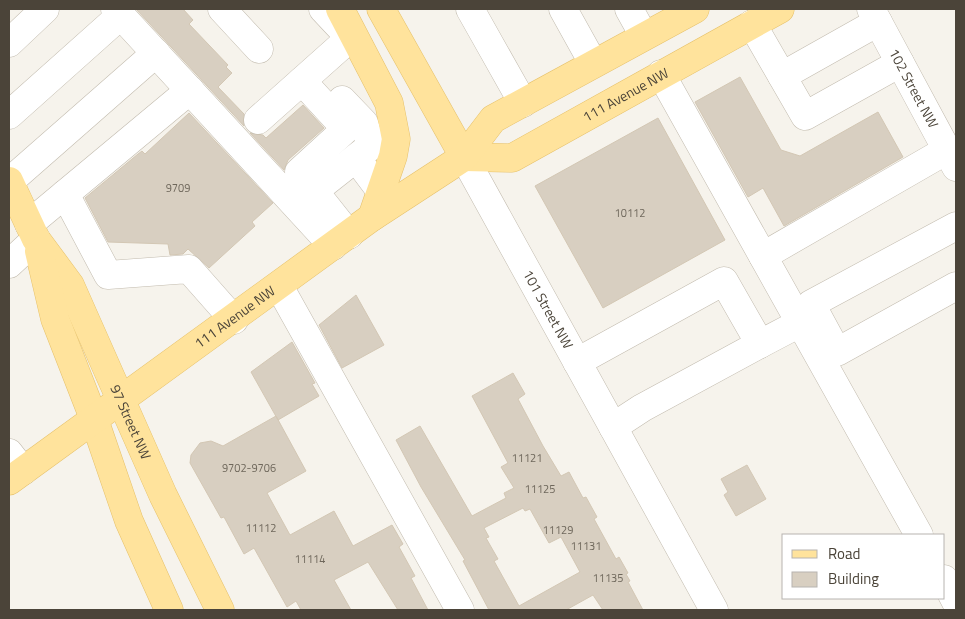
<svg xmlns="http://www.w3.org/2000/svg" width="965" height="619" font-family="'Titillium Web',sans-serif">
	<rect width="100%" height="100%" fill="#f6f3ec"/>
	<path fill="#d8cfc1" stroke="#d3c7b4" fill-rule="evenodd" d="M 136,9 L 183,9 L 193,20 L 189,24 L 228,65 L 226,67 L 232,73 L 218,87 L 244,114 L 244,126 Z
		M 740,77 L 781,150 L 800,156 L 878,112 L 903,157 L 784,226 L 763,188 L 748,197 L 695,102 Z
		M 303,105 L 324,128 L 288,160 L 284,170 L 250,133 L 263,135 L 266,138 Z
		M 189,113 L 273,203 L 252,222 L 255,226 L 209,268 L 188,249 L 183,254 L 170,255 L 168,244 L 108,242 L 85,198 L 138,154 L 142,151 L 145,154 Z
		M 658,118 L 725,240 L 603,308 L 535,186 Z
		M 356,295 L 384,345 L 342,368 L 319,325 Z
		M 292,342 L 315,383 L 312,384 L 319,396 L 278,420 L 251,372 Z
		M 513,373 L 525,394 L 518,399 L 543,446 L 561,476 L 569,472 L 583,498 L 586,497 L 597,517 L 594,519 L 616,559 L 619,557 L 628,573 L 626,574 L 630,581 L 628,582 L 643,610 L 603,610 L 593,595 L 566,610 L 489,610 L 463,561 L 465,560 L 421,487 L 396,440 L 420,426 L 472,516 L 506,498 L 504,493 L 514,488 L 501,467 L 508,463 L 472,396 ZM 523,508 L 525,511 L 530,509 L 549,543 L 561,537 L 580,572 L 519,606 L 494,561 L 498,559 L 486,538 L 489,537 L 484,528 Z
		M 276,416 L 306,471 L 267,493 L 290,535 L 334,511 L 353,546 L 392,525 L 403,544 L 399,547 L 415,576 L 411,578 L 428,610 L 398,610 L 368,562 L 334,580 L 351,610 L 301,610 L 296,601 L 287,607 L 254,548 L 244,554 L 224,517 L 221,518 L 190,463 L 191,455 L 200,443 L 211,441 L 223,446 Z
		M 747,465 L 766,499 L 736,516 L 724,495 L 728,492 L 721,479 Z"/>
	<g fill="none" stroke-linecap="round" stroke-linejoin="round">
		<g stroke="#c2bbae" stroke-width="29">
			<g id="minor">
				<path d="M 115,9 L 333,246"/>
				<path d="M 222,9 L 259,49"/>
				<path d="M 323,9 L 352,40"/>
				<path d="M 470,9 L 523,103"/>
				<path d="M 563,9 L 593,63"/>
				<path d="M 629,9 L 644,36"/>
				<path id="s1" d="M 871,9 L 956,167"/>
				<path d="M 752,24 L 805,116 L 900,63"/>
				<path d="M 9,43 L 45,9"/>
				<path d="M 661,74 L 919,535"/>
				<path d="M 782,76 L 878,22"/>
				<path d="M 302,81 L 346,129 L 299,172 L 349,235"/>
				<path d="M 9,115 L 121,15"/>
				<path d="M 258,120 L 350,38"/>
				<path id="s2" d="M 464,157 L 714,610"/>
				<path d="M 356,158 L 380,190"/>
				<path d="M 9,182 L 156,53"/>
				<path d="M 314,191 L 371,146 L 364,123 L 342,100"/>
				<path d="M 65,194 L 108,275 L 189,269 L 234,320"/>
				<path d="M 29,224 L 190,90"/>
				<path d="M 956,226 L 811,304 L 837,352 L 956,286"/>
				<path d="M 763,256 L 947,150"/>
				<path d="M 9,264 L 36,239"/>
				<path d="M 279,286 L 460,610"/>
				<path d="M 760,344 L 800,323"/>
				<path d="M 577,362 L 724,281 L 760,344 L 642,408 L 613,427"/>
				<path d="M 9,453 L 23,471"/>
				<path d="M 944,579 L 956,602"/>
			</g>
		</g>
		<g stroke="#e6c16a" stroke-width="29">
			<g id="major">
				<path d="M 340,9 L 389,103 L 396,139 L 393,156 L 372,217"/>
				<path d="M 381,9 L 464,157"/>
				<path id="s3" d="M 464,157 L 512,158 L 780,9"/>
				<path id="s4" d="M 9,181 L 36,239 L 70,285 L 163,495 L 220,610"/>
				<path d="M 39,251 L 55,319 L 94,419 L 129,521 L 169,610"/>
				<path id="s5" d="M 9,481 L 372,217 L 464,157 L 493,119 L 695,9"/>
			</g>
		</g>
		<use href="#minor" stroke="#fff" stroke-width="28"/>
		<use href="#major" stroke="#ffe39c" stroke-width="28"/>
	</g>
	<g text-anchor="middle" stroke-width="4" stroke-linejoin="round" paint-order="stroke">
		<g font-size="11" fill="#6e675b">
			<text x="178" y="192">9709</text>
			<text x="630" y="217">10112</text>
			<text x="527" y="462">11121</text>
			<text x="249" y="472">9702-9706</text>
			<text x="540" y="493">11125</text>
			<text x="261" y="532">11112</text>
			<text x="558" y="534">11129</text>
			<text x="586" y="550">11131</text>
			<text x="310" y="563">11114</text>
			<text x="608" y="582">11135</text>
		</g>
		<g font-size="14" fill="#4b4439" stroke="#fff">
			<text dy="5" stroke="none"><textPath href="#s1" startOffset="90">102 Street NW</textPath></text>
			<text dy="5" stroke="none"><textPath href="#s3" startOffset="178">111 Avenue NW</textPath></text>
			<text dy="5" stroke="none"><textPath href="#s2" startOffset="174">101 Street NW</textPath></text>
			<text dy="5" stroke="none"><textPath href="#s5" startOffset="279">111 Avenue NW</textPath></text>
			<text dy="5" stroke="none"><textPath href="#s4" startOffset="271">97 Street NW</textPath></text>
		</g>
	</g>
	<rect width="965" height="619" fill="none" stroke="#4b4439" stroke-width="20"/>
	<rect x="782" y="534" width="162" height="65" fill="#ffffff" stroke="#b7b4b0"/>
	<rect x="792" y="550" width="25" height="8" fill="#ffe39c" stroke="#b7b4b0"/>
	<text x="828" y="559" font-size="15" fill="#4b4439">Road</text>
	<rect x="792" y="572" width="25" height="15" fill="#d8cfc1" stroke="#b7b4b0"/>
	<text x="828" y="584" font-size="15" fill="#4b4439">Building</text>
</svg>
